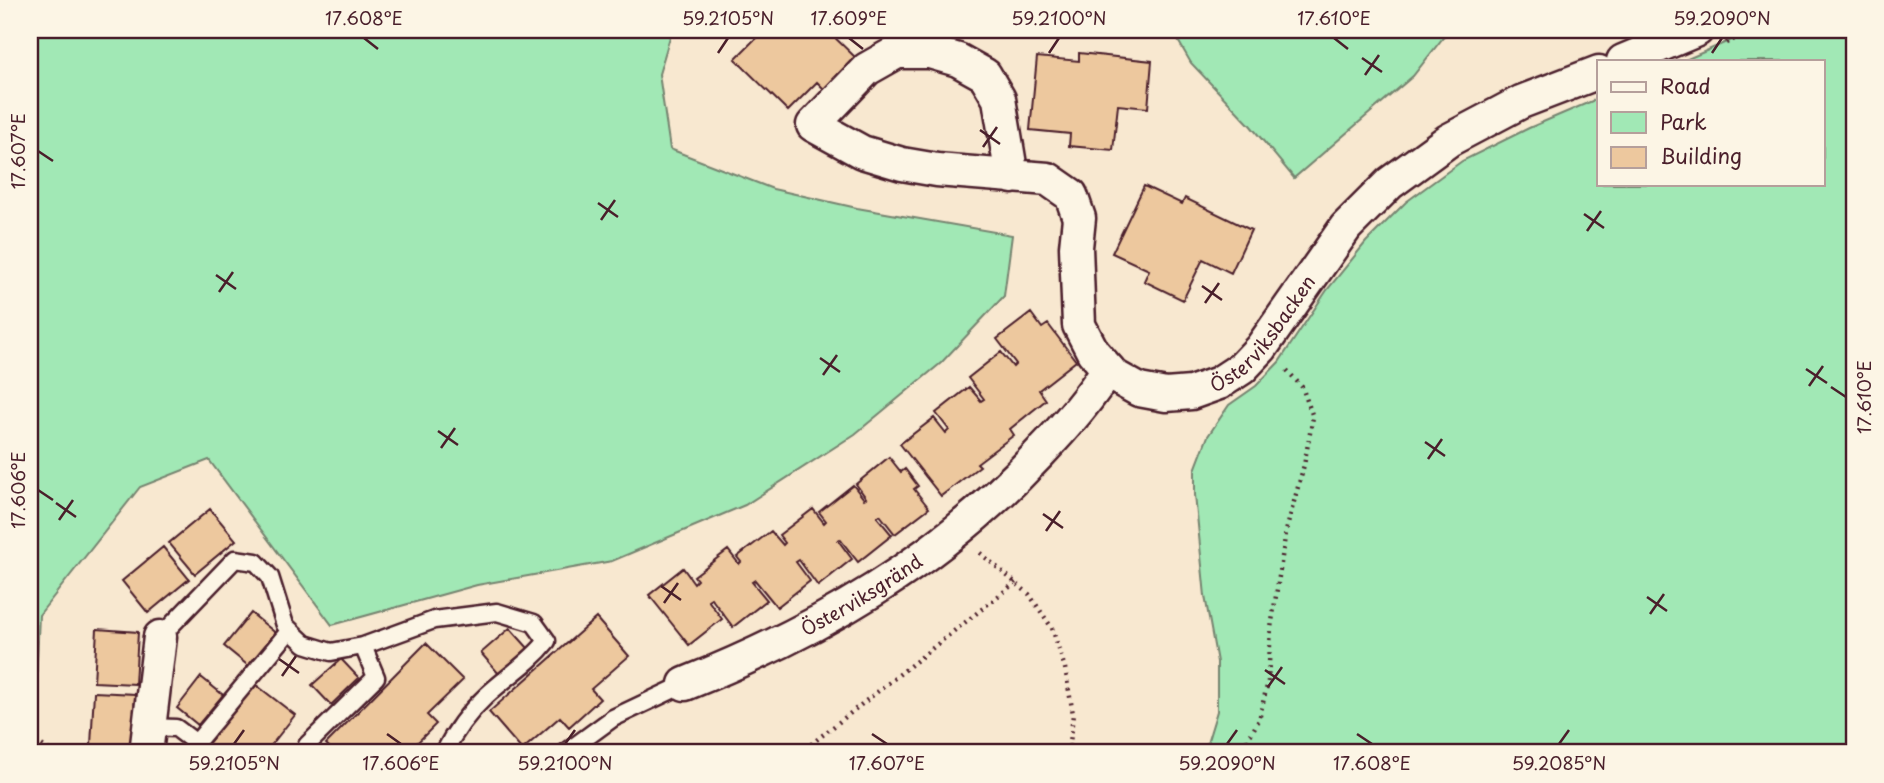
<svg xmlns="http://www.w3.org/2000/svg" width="1884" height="783" font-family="'Playpen Sans',sans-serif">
	<rect width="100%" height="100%" fill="#f8e8d0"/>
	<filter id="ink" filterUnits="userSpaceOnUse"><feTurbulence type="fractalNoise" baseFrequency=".0143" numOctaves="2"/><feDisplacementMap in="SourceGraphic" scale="14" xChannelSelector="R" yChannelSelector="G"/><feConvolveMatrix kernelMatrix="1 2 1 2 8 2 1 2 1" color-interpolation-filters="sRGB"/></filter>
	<g filter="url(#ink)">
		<path fill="#a1e8b5" stroke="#768470" stroke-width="2" d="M 30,30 L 672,30 L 659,74 L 670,149 L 773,189 L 857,208 L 1012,235 L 1004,296 L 941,363 L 855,434 L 745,505 L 612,561 L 477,585 L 332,625 L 209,460 L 140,487 L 39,615 L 33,753 L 30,753 Z
			M 1172,30 L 1449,30 L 1413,76 L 1294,178 L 1250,125 L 1191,63 Z
			M 1754,30 L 1854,30 L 1854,753 L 1202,753 L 1205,750 L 1217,711 L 1217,662 L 1205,596 L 1195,495 L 1195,470 L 1208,436 L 1229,405 L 1256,386 L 1279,362 L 1327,290 L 1366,242 L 1406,202 L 1462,161 L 1529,128 L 1599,98 L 1599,184 L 1823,184 L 1823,61 L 1683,61 Z"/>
		<path fill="#edc89e" stroke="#4a1f2b" stroke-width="2" d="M 764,30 L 827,30 L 856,58 L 825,90 L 817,82 L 788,111 L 735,59 Z
			M 1079,53 L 1152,61 L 1148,108 L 1118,105 L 1113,150 L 1069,146 L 1070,134 L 1030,130 L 1037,57 L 1079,61 Z
			M 1144,186 L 1182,204 L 1185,198 L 1251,230 L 1231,273 L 1203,259 L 1183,300 L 1144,281 L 1149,270 L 1112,253 Z
			M 1031,313 L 1042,328 L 1048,324 L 1076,361 L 1039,390 L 1046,400 L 1010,429 L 1014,435 L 977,463 L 980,466 L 941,496 L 900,444 L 934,418 L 946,433 L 949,430 L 936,413 L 969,387 L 981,401 L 984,399 L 968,378 L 1001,352 L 1013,367 L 1016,364 L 997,339 Z
			M 889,457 L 901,472 L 905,469 L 918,486 L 914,489 L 929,508 L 895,534 L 880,515 L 877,517 L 892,535 L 858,562 L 840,539 L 838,540 L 852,559 L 818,586 L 799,560 L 796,562 L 810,581 L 777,607 L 755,580 L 752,582 L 767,600 L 733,627 L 711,598 L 708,600 L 722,619 L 689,645 L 649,595 L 683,568 L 694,583 L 697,580 L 694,576 L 728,550 L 739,564 L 741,562 L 737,557 L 771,531 L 783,545 L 785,543 L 779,535 L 813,509 L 824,523 L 826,521 L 819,512 L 853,485 L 864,499 L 866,498 L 856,484 Z
			M 210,509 L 236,540 L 195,574 L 169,543 Z
			M 163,547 L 189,579 L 148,613 L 122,581 Z
			M 251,613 L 278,635 L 251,668 L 224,646 Z
			M 596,618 L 629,656 L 591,689 L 600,699 L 569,727 L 560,717 L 522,750 L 489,712 Z
			M 510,628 L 528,648 L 499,674 L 481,653 Z
			M 97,629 L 138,632 L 135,684 L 94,682 Z
			M 426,643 L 463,680 L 427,715 L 436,724 L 407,753 L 398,745 L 389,753 L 335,753 L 326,744 Z
			M 341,659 L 359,678 L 331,705 L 312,685 Z
			M 201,677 L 223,695 L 198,725 L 177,708 Z
			M 255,684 L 295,715 L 265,753 L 201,753 Z
			M 94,692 L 135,694 L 132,747 L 91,745 Z"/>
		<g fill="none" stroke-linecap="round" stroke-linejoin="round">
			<g stroke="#4a1f2b" stroke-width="21">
				<path id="lane" d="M 160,637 L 235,559 L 256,562 L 270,577 L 285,625 L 305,644 L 331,652 L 363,646 L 434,620 L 497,612 L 534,623 L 547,641 C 530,663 506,677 486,696 C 469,712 454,732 444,753
					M 149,727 L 176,728 L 196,743 L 290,630
					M 305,753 L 307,745 L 376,677 L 363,646
					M 565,753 L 613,718 L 685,684"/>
			</g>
			<g stroke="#4a1f2b" stroke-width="37">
				<g id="street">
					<path d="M 1623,61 L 1697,30"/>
					<path id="s1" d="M 1012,177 L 999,99 L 985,75 L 958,60 L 930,52 L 897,52 L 867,69 L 813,125 L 862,152 L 902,164 L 937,170 L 1048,179 L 1071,195 L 1079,218 L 1076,247 L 1079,325 L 1093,352 L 1114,376 L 1139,390 L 1166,395 L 1191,393 L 1219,383 L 1242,368 L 1261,348 L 1346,227 L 1390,183 L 1449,140 L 1521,102 L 1599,72"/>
					<path id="s2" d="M 685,684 C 820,630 938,562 1038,455 C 1064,428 1088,401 1108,369"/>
					<path d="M 146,753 L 160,637"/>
				</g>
			</g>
			<path stroke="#4a1f2b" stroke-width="4.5" stroke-dasharray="2 5" stroke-linecap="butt" d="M 1726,43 L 1754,30
				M 980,553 L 1029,594 L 1052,628 L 1065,668 L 1073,714 L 1069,753
				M 30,738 L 54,753
				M 800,753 L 1016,582
				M 1240,753 L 1259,720 L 1268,681 L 1271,628 L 1286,531 L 1304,465 L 1313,417 L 1302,387 L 1285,368"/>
			<use href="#lane" stroke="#fcf5e5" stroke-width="16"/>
			<use href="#street" stroke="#fcf5e5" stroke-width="32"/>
		</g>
	</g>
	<path fill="none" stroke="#4a1f2b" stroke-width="2.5" d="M 364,38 L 378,49M 849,38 L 863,49M 1334,38 L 1348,49M 718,53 L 728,38M 1049,53 L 1059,38M 1712,53 L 1722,38M 1362,58 L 1382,72M 1365,75 L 1379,55M 980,130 L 1000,144M 983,147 L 997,127M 38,151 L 53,161M 598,203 L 618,217M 1584,214 L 1604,228M 601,220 L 615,200M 1587,231 L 1601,211M 216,275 L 236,289M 1202,286 L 1222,300M 219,292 L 233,272M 1205,303 L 1219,283M 820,358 L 840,372M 1806,369 L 1827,383M 823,375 L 837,355M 1809,386 L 1823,366M 1831,387 L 1846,397M 438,431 L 458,445M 1425,442 L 1445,456M 441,448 L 455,428M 1428,459 L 1442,439M 38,490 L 53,500M 56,503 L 76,517M 1043,514 L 1063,528M 59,520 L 73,500M 1046,531 L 1060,511M 661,586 L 681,600M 1647,597 L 1667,611M 664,603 L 678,583M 1650,614 L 1664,594M 279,659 L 299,673M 1265,670 L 1285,684M 282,676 L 296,656M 1268,687 L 1282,667M 387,734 L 401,744M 872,734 L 887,744M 1357,734 L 1372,744M 234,744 L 244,730M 565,744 L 575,730M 1227,744 L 1237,730M 1559,744 L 1569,730"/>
	<g text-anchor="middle" stroke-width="6" stroke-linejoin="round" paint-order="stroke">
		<g font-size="19" fill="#4a1f2b" stroke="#fcf5e5">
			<text dy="7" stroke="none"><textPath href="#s1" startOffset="956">Österviksbacken</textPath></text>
			<text dy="7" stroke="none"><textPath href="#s2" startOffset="198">Österviksgränd</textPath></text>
		</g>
	</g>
	<rect width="1884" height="783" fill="none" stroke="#fcf5e5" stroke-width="77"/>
	<rect x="1597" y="60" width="228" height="126" fill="#fcf5e5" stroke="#b59f9b" stroke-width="2"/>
	<rect x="1611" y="82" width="35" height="10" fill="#fcf5e5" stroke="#b59f9b" stroke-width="2"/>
	<text x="1660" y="94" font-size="21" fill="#4a1f2b">Road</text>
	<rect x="1611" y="112" width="35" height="21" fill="#a1e8b5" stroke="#b59f9b" stroke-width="2"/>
	<text x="1660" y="130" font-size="21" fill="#4a1f2b">Park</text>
	<rect x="1611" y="147" width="35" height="21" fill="#edc89e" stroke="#b59f9b" stroke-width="2"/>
	<text x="1660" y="164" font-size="21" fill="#4a1f2b">Building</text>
	<rect x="38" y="38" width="1808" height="706" fill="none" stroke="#4a1f2b" stroke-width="2.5"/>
	<g font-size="18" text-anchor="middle" fill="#4a1f2b">
		<text x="364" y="25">17.608°E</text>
		<text x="728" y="25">59.2105°N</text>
		<text x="849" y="25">17.609°E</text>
		<text x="1059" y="25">59.2100°N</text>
		<text x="1334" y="25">17.610°E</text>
		<text x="1722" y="25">59.2090°N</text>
		<text transform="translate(19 151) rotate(-90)" y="6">17.607°E</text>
		<text transform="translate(1865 397) rotate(-90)" y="6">17.610°E</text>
		<text transform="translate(19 490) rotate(-90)" y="6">17.606°E</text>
		<text x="234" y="770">59.2105°N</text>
		<text x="401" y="770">17.606°E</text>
		<text x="565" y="770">59.2100°N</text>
		<text x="887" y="770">17.607°E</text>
		<text x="1227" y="770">59.2090°N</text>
		<text x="1372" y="770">17.608°E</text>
		<text x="1559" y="770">59.2085°N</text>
	</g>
</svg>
